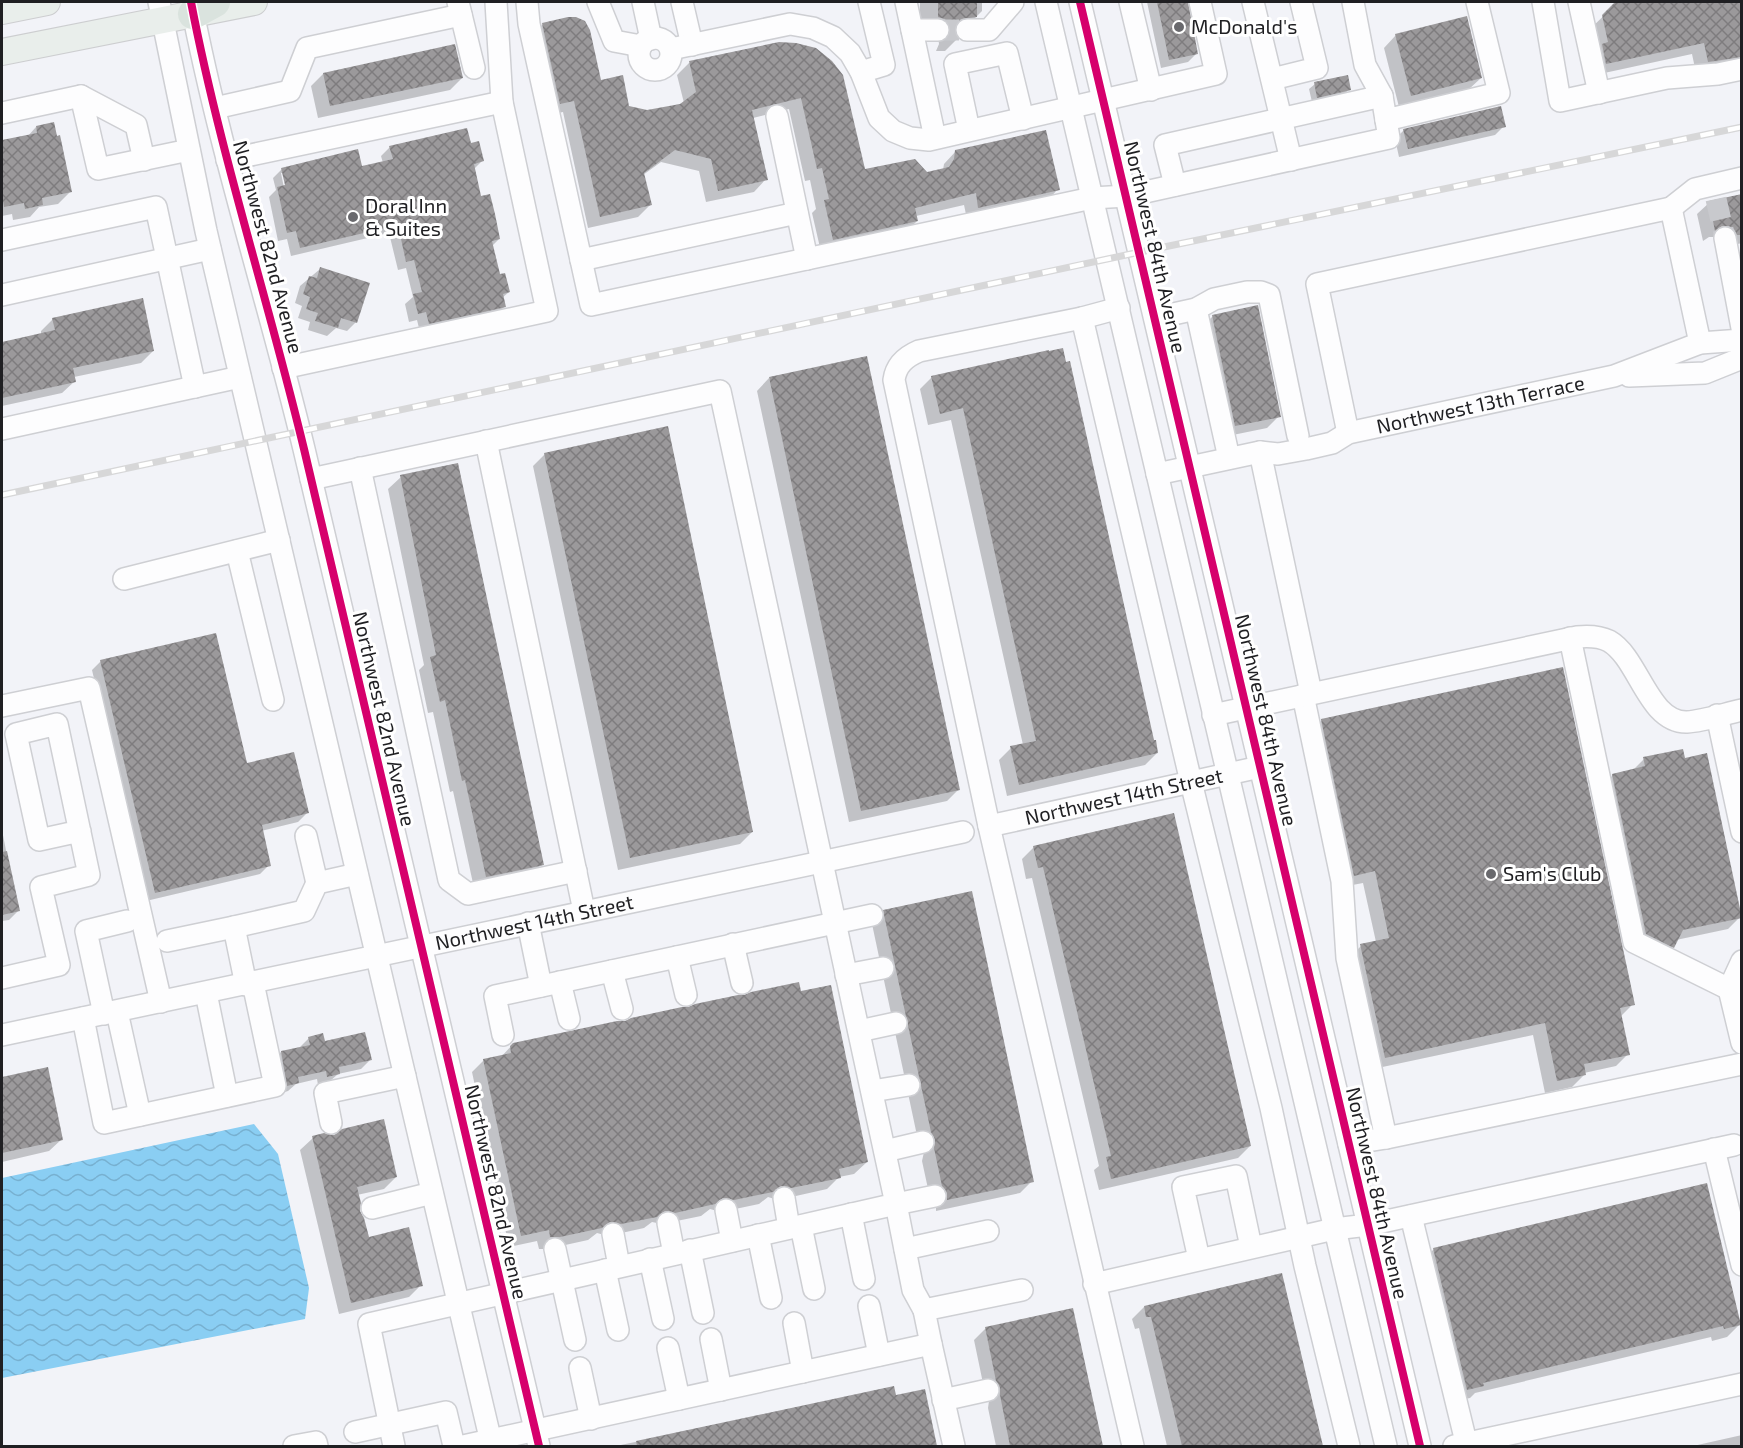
<svg xmlns="http://www.w3.org/2000/svg" width="1743" height="1448" font-family="'Exo 2',sans-serif">
	<defs>
		<pattern id="water-waves" width="16" height="10" patternUnits="userSpaceOnUse" patternTransform="scale(1.5)"><rect width="16" height="10" fill="#8acef3"/><path d="M0 5q4-4 8 0t8 0" fill="none" stroke="#77b0d0"/></pattern>
		<pattern id="building-cross-hatch" width="8" height="8" patternUnits="userSpaceOnUse" patternTransform="scale(1.5)"><rect width="8" height="8" fill="#9b999b"/><path d="M0 0l8 8M0 8l8-8" fill="none" stroke="#7e7c7e"/></pattern>
	</defs>
	<rect width="100%" height="100%" fill="#f2f3f8"/>
	<path fill="url(#water-waves)" d="M 254,1124 L 278,1154 L 309,1288 L 305,1319 L 2,1378 L 2,1178 Z"/>
	<path fill="#0003" fill-rule="evenodd" d="M 920,2 L 982,2 L 982,11 L 964,29 L 952,30 L 957,39 L 945,51 L 936,51 L 939,44 L 938,36 L 920,23 Z
		M 1147,2 L 1186,2 L 1197,53 L 1188,62 L 1161,68 Z
		M 1618,2 L 1658,2 L 1664,4 L 1675,2 L 1742,2 L 1742,73 L 1696,73 L 1692,54 L 1595,75 L 1590,29 Z
		M 543,24 L 628,108 L 647,112 L 684,103 L 677,75 L 689,63 L 779,43 L 864,171 L 926,173 L 943,170 L 944,164 L 956,151 L 1058,189 L 1046,202 L 967,219 L 964,205 L 916,216 L 917,221 L 905,233 L 821,252 L 812,213 L 816,209 L 810,180 L 805,181 L 789,109 L 753,118 L 766,179 L 754,192 L 706,202 L 699,171 L 661,162 L 643,175 L 650,205 L 638,217 L 588,228 L 563,112 L 548,115 L 530,37 Z
		M 1396,35 L 1481,78 L 1468,90 L 1399,107 L 1384,48 Z
		M 323,74 L 462,78 L 450,90 L 318,118 L 311,86 Z
		M 1315,84 L 1349,89 L 1344,95 L 1312,102 L 1309,89 Z
		M 1504,126 L 1495,135 L 1399,157 L 1395,139 L 1404,130 Z
		M 36,127 L 70,192 L 58,204 L 39,207 L 30,217 L 13,220 L 12,214 L 2,216 L 2,142 L 27,137 Z
		M 470,145 L 482,161 L 474,169 L 480,198 L 499,239 L 492,246 L 499,276 L 509,292 L 502,298 L 505,306 L 496,315 L 420,332 L 417,320 L 409,322 L 405,304 L 413,297 L 406,268 L 398,270 L 389,233 L 291,256 L 287,239 L 278,241 L 269,197 L 276,190 L 273,178 L 282,169 L 361,168 L 383,163 L 381,156 L 390,147 ZM 281,173 L 284,173 L 288,192 L 285,193 Z
		M 1742,195 L 1742,243 L 1725,247 L 1716,237 L 1709,237 L 1703,241 L 1697,214 L 1710,202 Z
		M 320,269 L 356,322 L 347,331 L 336,328 L 327,336 L 308,330 L 310,322 L 298,318 L 302,306 L 295,303 L 300,286 Z
		M 1213,316 L 1279,416 L 1267,428 L 1223,437 L 1201,328 Z
		M 53,319 L 153,351 L 141,363 L 74,377 L 75,381 L 62,393 L 2,406 L 2,343 L 41,334 L 41,331 Z
		M 1048,353 L 1157,753 L 1145,765 L 1007,796 L 999,760 L 1011,748 L 1023,745 L 951,420 L 928,425 L 920,389 L 932,377 Z
		M 769,378 L 959,789 L 947,801 L 849,822 L 757,391 Z
		M 545,454 L 752,832 L 740,844 L 618,870 L 533,466 Z
		M 401,477 L 542,864 L 530,876 L 474,888 L 453,791 L 450,792 L 433,712 L 428,713 L 419,670 L 424,665 L 388,489 Z
		M 101,661 L 246,765 L 307,813 L 298,822 L 261,831 L 269,865 L 260,874 L 146,901 L 92,670 Z
		M 1322,720 L 1633,1004 L 1620,1017 L 1628,1054 L 1616,1066 L 1584,1073 L 1584,1075 L 1572,1087 L 1545,1093 L 1533,1035 L 1373,1069 L 1349,958 L 1361,946 L 1376,942 L 1363,883 L 1342,887 L 1310,732 Z
		M 1644,759 L 1740,917 L 1728,929 L 1676,940 L 1673,947 L 1661,959 L 1635,946 L 1601,787 L 1613,775 L 1632,771 Z
		M 2,830 L 18,911 L 9,920 L 2,921 Z
		M 1034,847 L 1250,1146 L 1238,1158 L 1099,1190 L 1094,1170 L 1099,1166 L 1032,878 L 1026,879 L 1022,859 Z
		M 884,911 L 1032,1181 L 1020,1193 L 936,1211 L 936,1205 L 930,1198 L 922,1161 L 924,1152 L 919,1145 L 872,924 Z
		M 800,993 L 867,1162 L 854,1174 L 839,1177 L 827,1189 L 778,1200 L 768,1197 L 759,1204 L 721,1212 L 710,1209 L 701,1216 L 662,1224 L 652,1222 L 644,1228 L 608,1236 L 597,1233 L 588,1240 L 547,1249 L 539,1249 L 537,1241 L 509,1247 L 472,1072 L 484,1060 L 501,1057 L 513,1044 Z
		M 309,1038 L 324,1042 L 370,1060 L 361,1069 L 338,1074 L 329,1082 L 318,1085 L 317,1079 L 296,1084 L 288,1091 L 279,1094 L 272,1061 L 281,1052 L 300,1047 Z
		M 47,1069 L 62,1139 L 49,1151 L 2,1162 L 2,1079 Z
		M 313,1138 L 396,1177 L 384,1189 L 357,1195 L 358,1211 L 368,1239 L 421,1285 L 409,1297 L 339,1314 L 300,1150 Z
		M 1434,1249 L 1739,1325 L 1727,1337 L 1712,1341 L 1711,1337 L 1475,1393 L 1470,1398 L 1455,1401 L 1422,1261 Z
		M 1281,1275 L 1322,1446 L 1167,1446 L 1139,1328 L 1135,1329 L 1132,1319 L 1144,1307 Z
		M 1072,1310 L 1101,1446 L 996,1446 L 988,1408 L 989,1401 L 985,1393 L 974,1340 L 986,1328 Z
		M 893,1388 L 895,1397 L 924,1390 L 936,1446 L 616,1446 Z
		M 1742,1435 L 1742,1446 L 1693,1446 Z"/>
	<path fill="url(#building-cross-hatch)" d="M 938,2 L 977,2 L 977,17 L 961,19 L 956,24 L 954,31 L 959,39 L 946,39 L 951,29 L 945,19 L 938,17 Z
		M 1157,2 L 1188,2 L 1198,54 L 1169,60 Z
		M 1615,2 L 1742,2 L 1742,57 L 1708,62 L 1704,43 L 1606,64 L 1602,44 L 1608,42 L 1602,15 Z
		M 1467,16 L 1482,78 L 1411,96 L 1395,34 Z
		M 568,17 L 576,17 L 585,21 L 590,30 L 601,80 L 623,75 L 629,106 L 647,110 L 680,104 L 696,92 L 689,61 L 779,42 L 796,43 L 816,48 L 832,61 L 843,75 L 865,169 L 915,159 L 927,172 L 949,167 L 954,159 L 955,150 L 1046,130 L 1060,190 L 978,208 L 976,193 L 915,208 L 918,221 L 833,240 L 824,200 L 829,199 L 822,168 L 817,169 L 801,98 L 752,110 L 768,180 L 718,191 L 711,159 L 675,150 L 644,173 L 652,205 L 600,217 L 574,101 L 560,104 L 542,23 Z
		M 455,44 L 463,78 L 330,106 L 323,73 Z
		M 1348,75 L 1351,90 L 1317,98 L 1314,82 Z
		M 1501,106 L 1506,127 L 1408,149 L 1403,129 Z
		M 54,122 L 57,136 L 60,135 L 72,192 L 42,198 L 43,205 L 25,209 L 24,203 L 4,207 L 2,195 L 2,140 L 37,133 L 36,126 Z
		M 467,128 L 471,143 L 479,141 L 484,161 L 474,164 L 481,196 L 490,194 L 495,214 L 500,239 L 492,241 L 500,274 L 505,273 L 510,292 L 503,294 L 506,307 L 429,324 L 426,312 L 418,314 L 413,294 L 422,292 L 414,260 L 406,262 L 398,225 L 300,248 L 296,231 L 287,233 L 277,187 L 285,185 L 281,168 L 358,149 L 362,166 L 393,159 L 389,146 Z
		M 1742,194 L 1742,235 L 1737,235 L 1734,229 L 1729,226 L 1722,226 L 1715,231 L 1709,201 Z
		M 320,267 L 370,283 L 357,323 L 341,318 L 338,328 L 315,321 L 318,313 L 306,309 L 310,297 L 303,294 L 309,276 L 317,278 Z
		M 143,298 L 154,351 L 73,368 L 76,382 L 2,398 L 2,342 L 55,330 L 52,318 Z
		M 1258,305 L 1281,417 L 1235,426 L 1212,315 Z
		M 1063,348 L 1066,362 L 1070,361 L 1154,740 L 1156,740 L 1158,753 L 1019,785 L 1010,746 L 1036,741 L 963,408 L 940,414 L 931,376 L 1049,350 L 1049,351 Z
		M 867,356 L 960,790 L 861,811 L 769,377 Z
		M 668,426 L 753,832 L 630,858 L 544,453 Z
		M 458,463 L 544,865 L 486,877 L 465,780 L 462,781 L 445,700 L 440,702 L 430,657 L 436,655 L 400,475 Z
		M 216,633 L 247,763 L 294,752 L 309,813 L 262,825 L 271,866 L 155,893 L 100,660 Z
		M 1563,667 L 1635,1005 L 1620,1008 L 1630,1055 L 1584,1064 L 1586,1075 L 1557,1081 L 1545,1023 L 1385,1058 L 1360,944 L 1389,938 L 1375,871 L 1354,876 L 1321,719 Z
		M 1683,749 L 1685,758 L 1707,753 L 1742,918 L 1683,930 L 1674,948 L 1646,934 L 1612,774 L 1645,766 L 1643,757 Z
		M 1174,813 L 1251,1146 L 1111,1179 L 1106,1157 L 1111,1156 L 1043,867 L 1038,868 L 1033,846 Z
		M 7,851 L 20,911 L 2,915 L 2,852 Z
		M 972,891 L 1034,1182 L 947,1200 L 947,1193 L 942,1186 L 934,1148 L 935,1140 L 931,1132 L 883,910 Z
		M 799,982 L 801,991 L 831,985 L 868,1162 L 839,1169 L 841,1178 L 791,1188 L 781,1186 L 773,1192 L 734,1200 L 723,1198 L 715,1204 L 675,1213 L 665,1211 L 657,1217 L 621,1224 L 610,1222 L 602,1228 L 560,1237 L 550,1237 L 549,1230 L 521,1236 L 483,1059 L 511,1053 L 510,1046 L 513,1043 L 617,1021 L 625,1021 L 631,1018 L 682,1007 L 688,1007 L 695,1004 L 738,995 L 744,995 L 751,992 Z
		M 365,1032 L 372,1060 L 339,1067 L 340,1074 L 327,1077 L 326,1071 L 298,1077 L 299,1083 L 287,1086 L 281,1051 L 310,1045 L 308,1037 L 323,1033 L 325,1041 Z
		M 48,1067 L 63,1140 L 2,1153 L 2,1077 Z
		M 384,1119 L 397,1177 L 357,1187 L 361,1203 L 360,1211 L 364,1218 L 369,1237 L 409,1227 L 423,1286 L 351,1303 L 312,1136 L 324,1133 L 334,1135 L 342,1129 Z
		M 1707,1183 L 1741,1325 L 1724,1329 L 1723,1326 L 1483,1383 L 1484,1386 L 1467,1390 L 1433,1248 Z
		M 1282,1273 L 1323,1446 L 1182,1446 L 1151,1317 L 1146,1317 L 1144,1306 Z
		M 1073,1308 L 1103,1446 L 1010,1446 L 1000,1395 L 1000,1388 L 996,1381 L 985,1327 Z
		M 894,1386 L 896,1395 L 925,1389 L 937,1446 L 637,1446 L 636,1441 Z"/>
	<g fill="none" stroke-linecap="round" stroke-linejoin="round">
		<path stroke="#c8c9cd" stroke-width="21" stroke-dasharray="21 10" stroke-linecap="butt" d="M 938,30 L 967,30
			M 1716,199 L 1725,238"/>
		<g stroke="#cecfd3" stroke-width="24">
			<g id="minor">
				<path d="M 159,2 L 206,231 L 492,1446"/>
				<path d="M 191,2 C 220,153 268,299 304,449 L 539,1446"/>
				<path d="M 458,2 L 474,68"/>
				<path d="M 496,2 L 502,102"/>
				<path d="M 527,2 L 529,24 L 591,305 L 1092,198 L 1127,196 L 1145,192 L 1389,138 L 1386,120"/>
				<path d="M 598,2 L 614,41 L 641,46"/>
				<path d="M 643,2 L 651,39"/>
				<path d="M 682,2 L 692,45"/>
				<path d="M 906,2 L 935,138"/>
				<path d="M 1046,2 L 1386,1446"/>
				<path d="M 1080,2 L 1420,1446"/>
				<path d="M 1130,2 L 1151,90"/>
				<path d="M 1253,2 L 1291,160"/>
				<path d="M 1353,2 L 1365,65 L 1382,96 L 1386,120 L 1499,93 L 1477,2"/>
				<path d="M 1543,2 L 1560,101 L 1667,78 L 1718,74 L 1742,69"/>
				<path d="M 1579,2 L 1599,93"/>
				<path d="M 912,30 L 938,30"/>
				<path d="M 967,30 L 989,30 L 1013,2"/>
				<circle cx="655" cy="54" r="16"/>
				<path d="M 671,49 L 790,24 L 813,28 L 833,37 L 850,53 L 861,72 L 879,118 L 893,131 L 910,138 L 929,140 L 1216,74 L 1200,2"/>
				<path d="M 861,72 L 884,65 L 869,2"/>
				<path d="M 1272,79 L 1317,68 L 1301,2"/>
				<path d="M 81,96 L 136,125 L 144,160"/>
				<path d="M 215,108 L 290,91 L 307,48 L 461,15"/>
				<path d="M 2,113 L 81,96 L 98,169 L 189,150"/>
				<path d="M 777,116 L 807,259"/>
				<path d="M 969,130 L 955,64 L 1007,53 L 1023,119"/>
				<path d="M 227,160 L 502,102 L 547,311 L 283,368"/>
				<path d="M 1175,185 L 1165,145 L 1382,96"/>
				<path d="M 1671,208 L 1695,189 L 1742,178"/>
				<path d="M 1725,238 L 1742,328"/>
				<path d="M 2,240 L 156,207 L 195,387"/>
				<path d="M 581,260 L 797,213"/>
				<path d="M 2,295 L 210,249"/>
				<path d="M 1119,308 L 1082,318 L 919,351 C 905,357 896,365 894,380 L 989,826 L 1133,1446"/>
				<path d="M 1196,309 L 1229,458"/>
				<path d="M 1082,318 L 1191,782 L 1271,1108 L 1305,1266 L 1349,1446"/>
				<path d="M 1155,318 L 1196,309 L 1214,299 L 1247,292 L 1261,292 L 1269,295 L 1298,436"/>
				<path d="M 1629,376 L 1705,373 L 1742,358"/>
				<path d="M 2,429 L 240,377"/>
				<path d="M 1348,433 L 1317,284 L 1671,208 L 1700,343"/>
				<path d="M 486,441 L 584,911"/>
				<path d="M 1260,452 L 1311,693"/>
				<path d="M 360,468 L 449,880 L 468,894 L 576,871"/>
				<path id="s1" d="M 1157,474 L 1260,452 L 1278,454 L 1306,449 L 1332,443 L 1348,433 L 1614,376 L 1700,343 L 1742,340"/>
				<path d="M 311,479 L 720,391 L 896,1204 L 369,1324 L 394,1446"/>
				<path d="M 237,551 L 273,700"/>
				<path d="M 124,579 L 279,540"/>
				<path d="M 1570,638 L 1634,942 L 1729,989"/>
				<path d="M 1303,695 L 1342,881 L 1347,958 L 1386,1138"/>
				<path d="M 2,706 L 89,688 L 161,1002"/>
				<path d="M 1213,715 L 1577,637 C 1587,636 1599,636 1609,641 C 1639,658 1648,723 1687,722 C 1704,721 1724,714 1742,710"/>
				<path d="M 1717,715 L 1742,832"/>
				<path id="s2" d="M 989,826 L 1260,767"/>
				<path d="M 306,836 L 317,883"/>
				<path d="M 528,923 L 541,986"/>
				<path d="M 167,941 L 234,927"/>
				<path d="M 733,944 L 742,983"/>
				<path d="M 677,957 L 686,995"/>
				<path d="M 1742,961 L 1729,989 L 1742,1043"/>
				<path d="M 612,971 L 622,1009"/>
				<path d="M 846,975 L 883,968"/>
				<path d="M 2,978 L 59,965 L 41,887 L 89,875 L 57,724 L 16,734 L 39,840 L 80,831"/>
				<path d="M 560,982 L 569,1019"/>
				<path d="M 246,985 L 234,927 L 304,911 L 317,883 L 357,874"/>
				<path d="M 206,993 L 227,1096"/>
				<path d="M 117,1012 L 140,1115"/>
				<path d="M 104,1014 L 86,931 L 127,921"/>
				<path d="M 83,1018 L 104,1123 L 275,1086 L 253,983"/>
				<path d="M 859,1031 L 896,1023"/>
				<path id="s3" d="M 2,1035 L 963,832"/>
				<path d="M 503,1035 L 495,996 L 872,915"/>
				<path d="M 872,1091 L 909,1085"/>
				<path d="M 331,1123 L 325,1093 L 405,1076"/>
				<path d="M 1349,1144 L 1386,1138 L 1742,1064"/>
				<path d="M 1714,1149 L 1742,1265"/>
				<path d="M 885,1151 L 923,1142"/>
				<path d="M 784,1198 L 789,1228"/>
				<path d="M 372,1208 L 432,1193"/>
				<path d="M 726,1210 L 732,1241"/>
				<path d="M 851,1214 L 864,1279"/>
				<path d="M 1411,1216 L 1467,1446"/>
				<path d="M 668,1223 L 674,1254"/>
				<path d="M 801,1226 L 814,1289"/>
				<path d="M 613,1234 L 619,1266"/>
				<path d="M 758,1235 L 771,1298"/>
				<path d="M 555,1249 L 575,1340"/>
				<path d="M 905,1249 L 988,1231"/>
				<path d="M 690,1250 L 703,1313"/>
				<path d="M 650,1259 L 663,1319"/>
				<path d="M 1199,1259 L 1183,1187 L 1236,1176 L 1251,1247"/>
				<path d="M 605,1270 L 618,1330"/>
				<path d="M 1094,1284 L 1334,1229 L 1368,1225 L 1734,1145"/>
				<path d="M 869,1306 L 879,1355"/>
				<path d="M 924,1310 L 913,1290 L 896,1204 L 935,1196"/>
				<path d="M 794,1323 L 803,1372"/>
				<path d="M 711,1339 L 721,1390"/>
				<path d="M 931,1344 L 924,1310 L 1022,1290"/>
				<path d="M 668,1348 L 679,1399"/>
				<path d="M 580,1368 L 591,1419"/>
				<path d="M 943,1400 L 988,1390"/>
				<path d="M 355,1432 L 446,1412 L 454,1446"/>
				<path d="M 294,1446 L 316,1442 L 317,1446"/>
				<path d="M 463,1446 L 931,1344 L 954,1446"/>
				<path d="M 1454,1446 L 1742,1384"/>
			</g>
		</g>
		<g stroke="#cdced0" stroke-width="28">
			<path id="major" d="M 2,11 L 47,2
				M 2,52 L 254,2"/>
		</g>
		<g stroke="#cdced0" stroke-width="33">
			<path id="highway" d="M 193,14 L 215,2"/>
		</g>
		<use href="#minor" stroke="#fdfdfe" stroke-width="21"/>
		<use href="#major" stroke="#e9eeeb" stroke-width="26"/>
		<use href="#highway" stroke="#dae3de" stroke-width="30"/>
		<g stroke="#d7d7d8" stroke-width="7">
			<path id="rail" d="M 2,495 L 1140,252 L 1742,127"/>
		</g>
		<use href="#rail" stroke="#fff" stroke-width="4.5" stroke-dasharray="14" stroke-linecap="butt"/>
		<g stroke="#fff" stroke-width="11">
			<path id="cycleway" d="M 191,2 C 220,153 268,299 304,449 L 539,1446
				M 1080,2 L 1420,1446"/>
		</g>
		<use href="#cycleway" stroke="#d6006c" stroke-width="8"/>
	</g>
	<g fill="#69696d" stroke="#fff" stroke-width="2">
		<circle cx="1179" cy="27" r="6"/>
		<circle cx="353" cy="217" r="6"/>
		<circle cx="1491" cy="874" r="6"/>
	</g>
	<g text-anchor="middle" stroke-width="6" stroke-linejoin="round" paint-order="stroke">
		<g font-size="20" fill="#1f1f22" stroke="#fff" text-anchor="start">
			<text x="1191" y="34">McDonald's</text>
			<text x="365" y="213">Doral Inn<tspan x="365" dy="23">&amp; Suites</tspan></text>
			<text x="1503" y="881">Sam's Club</text>
		</g>
		<g font-size="20" fill="#1f1f22" stroke="#fff">
			<text transform="translate(268 247) rotate(75)" y="7">Northwest 82nd Avenue</text>
			<text transform="translate(1155 247) rotate(77)" y="7">Northwest 84th Avenue</text>
			<text dy="7" stroke="none"><textPath href="#s1" startOffset="333">Northwest 13th Terrace</textPath></text>
			<text transform="translate(384 719) rotate(77)" y="7">Northwest 82nd Avenue</text>
			<text transform="translate(1266 720) rotate(77)" y="7">Northwest 84th Avenue</text>
			<text dy="7" stroke="none"><textPath href="#s2" startOffset="138">Northwest 14th Street</textPath></text>
			<text dy="7" stroke="none"><textPath href="#s3" startOffset="544">Northwest 14th Street</textPath></text>
			<text transform="translate(496 1192) rotate(77)" y="7">Northwest 82nd Avenue</text>
			<text transform="translate(1377 1193) rotate(77)" y="7">Northwest 84th Avenue</text>
		</g>
	</g>
	<rect width="1743" height="1448" fill="none" stroke="#1f1f22" stroke-width="6"/>
</svg>
